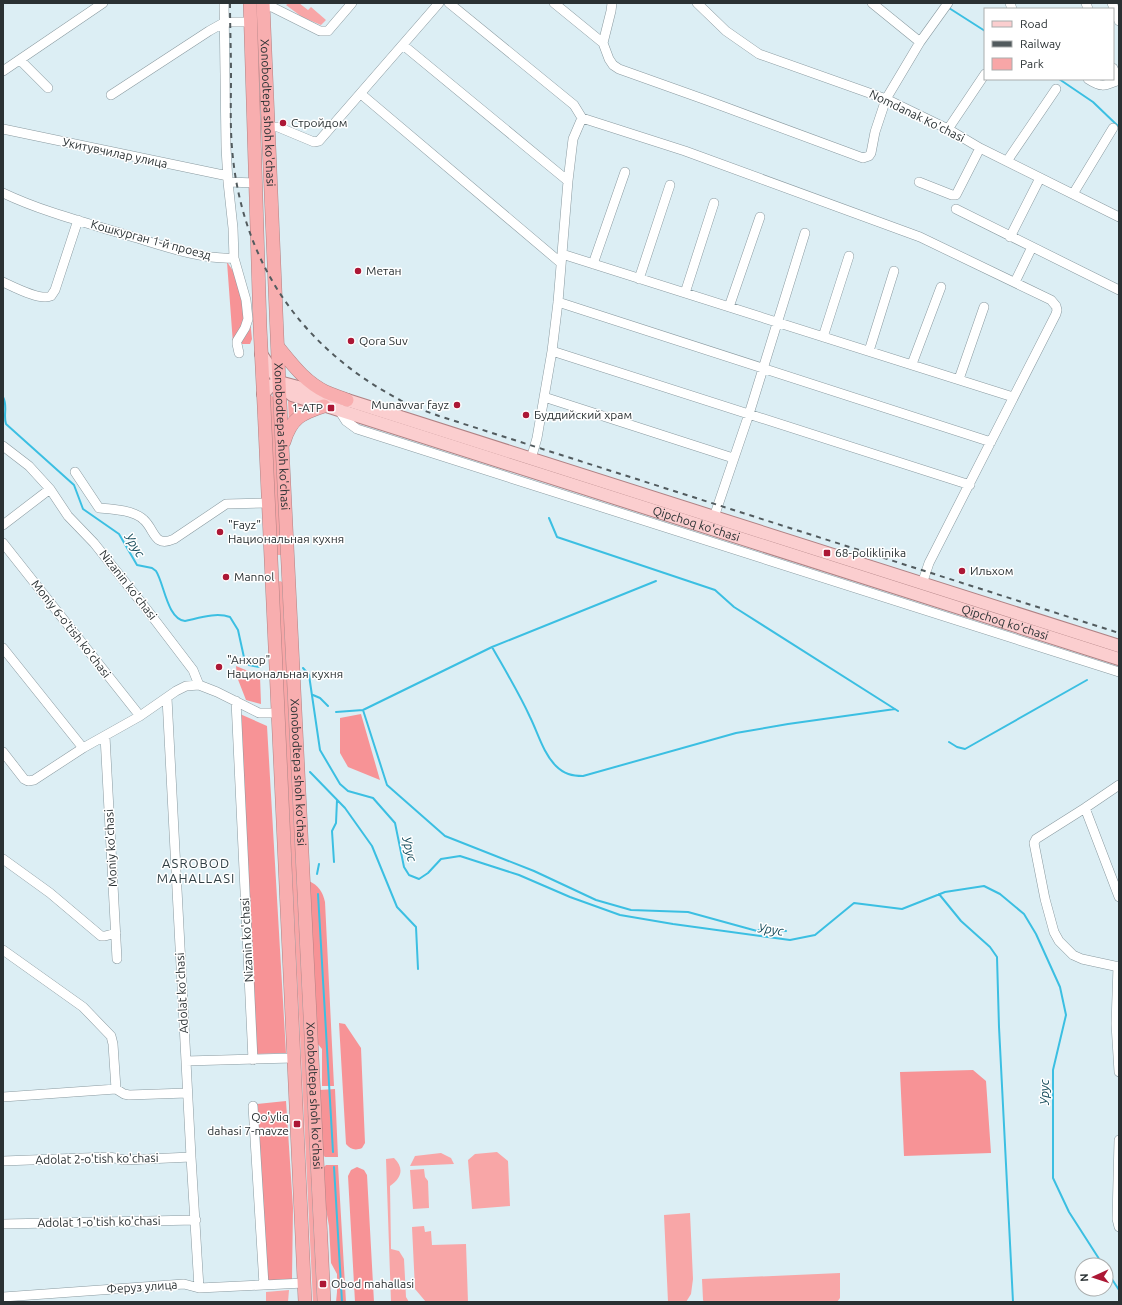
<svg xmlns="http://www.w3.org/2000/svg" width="1122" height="1305" font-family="Ubuntu,sans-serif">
	<rect width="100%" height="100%" fill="#dceef4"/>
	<path fill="#f8a6a7" d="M 289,3 L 299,3 L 308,10 L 311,7 L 326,20 L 321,25 L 302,17 L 286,5 Z
		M 271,395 L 273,397 L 281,555 L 277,555 L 269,396 Z
		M 288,401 L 309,407 L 289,423 Z
		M 280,581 L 282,582 L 317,1302 L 313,1302 L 278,582 Z
		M 497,1152 L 508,1161 L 510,1206 L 472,1209 L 468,1160 L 475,1154 Z
		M 441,1153 L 451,1158 L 454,1164 L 410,1166 L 415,1156 Z
		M 394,1158 C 405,1169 401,1178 390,1186 L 391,1249 L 399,1251 L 404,1259 L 406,1297 L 409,1302 L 391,1302 L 386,1159 Z
		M 424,1169 L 425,1177 L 428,1181 L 429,1208 L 413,1209 L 410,1170 Z
		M 690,1213 L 693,1279 L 691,1294 L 686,1302 L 668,1302 L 664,1215 Z
		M 424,1226 L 425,1232 L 431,1231 L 432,1245 L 466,1244 L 468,1302 L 426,1302 L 415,1289 L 412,1227 Z
		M 840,1273 L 840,1298 L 837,1302 L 704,1302 L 703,1300 L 702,1279 Z
		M 289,1290 L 288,1302 L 266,1302 L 266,1292 Z"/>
	<path fill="#f79396" d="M 227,262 L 247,291 L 252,339 L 250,344 L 233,344 Z
		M 236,666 L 260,676 L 261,704 L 246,700 L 237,677 Z
		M 240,714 L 267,726 L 286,1053 L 255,1054 Z
		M 361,714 L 380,780 L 348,767 L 340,753 L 340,718 Z
		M 309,881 C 318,885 323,892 325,902 L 334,1086 L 322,1086 L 322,1049 L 317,1043 Z
		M 339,1023 L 345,1024 L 361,1048 L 365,1143 L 362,1148 C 355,1151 350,1149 346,1144 Z
		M 973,1070 L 986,1081 L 991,1153 L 904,1156 L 900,1072 Z
		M 335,1089 L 338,1157 L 325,1157 L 322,1154 L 319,1090 Z
		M 286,1101 L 293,1208 L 292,1279 L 267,1281 L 257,1104 Z
		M 326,1165 L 338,1165 L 346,1302 L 336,1302 L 337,1292 L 337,1274 L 331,1263 L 329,1226 L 324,1198 L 324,1167 Z
		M 357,1167 L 364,1170 L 367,1175 L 374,1302 L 355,1302 L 348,1176 L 351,1170 Z"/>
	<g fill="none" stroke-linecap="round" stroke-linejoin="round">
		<path stroke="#3bbfe2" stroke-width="2" d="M 949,8 L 985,31
			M 1059,79 L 1093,102 L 1119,127
			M 3,397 C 8,406 3,415 6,424 L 74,485 L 83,509 L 119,534 L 137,565 L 152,568 L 156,571 C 164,583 167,619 185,621 C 199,618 216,612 230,617 L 238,630 L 245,662 L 249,665 L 259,667
			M 549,518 L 557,537 L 715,590 L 734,607 L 898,711
			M 492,647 C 505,670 519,693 530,717 C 538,733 543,753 556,766 C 564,774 572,776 583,776 L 736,733 L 788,724 L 895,709
			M 303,668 L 309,675 L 320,750 L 340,784 L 348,791 L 373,798 L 395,823 L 404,867 L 409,875 L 419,879 L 428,873 L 441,859 L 460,856 L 519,875 L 570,897 L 620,915 L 673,924 L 790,940 L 815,935 L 854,903 L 902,909 L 945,892 L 984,886 L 1000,894 L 1024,914 L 1036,934 L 1060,987 L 1066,1015 L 1053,1070 L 1053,1178 L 1069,1212 L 1103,1265
			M 313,695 L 320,698 L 328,706
			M 363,710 L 387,785 L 445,836 L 534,871 L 596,900 L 631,910 L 688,912 L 757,931 L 764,927 L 786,931
			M 336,712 L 363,710 L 492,647 L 656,581
			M 949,742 L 957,747 L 965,749 L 1087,680
			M 310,772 L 345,808 L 372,846 L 397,907 L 416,927 L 418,969
			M 334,862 L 332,831 L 336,823 L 337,800
			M 317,874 L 319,864
			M 318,894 L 333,1152
			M 939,894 L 961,921 L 990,947 L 997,957 L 999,1027 L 1013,1302
			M 334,1167 L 342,1302
			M 1106,1270 L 1119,1290"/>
		<g stroke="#8a9aa0" stroke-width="10">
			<path id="minor" d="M 224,3 L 226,147 L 228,182 L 233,228 L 234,258 L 246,300 L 248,319 L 245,328 L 237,341 L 237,344 L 239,353
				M 449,3 L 574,105 L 582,118 L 573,139 L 568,181 L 558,302 L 552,351 L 537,438 L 531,459
				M 554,3 L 603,43
				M 612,3 L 611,11 L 603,43 L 609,59 L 613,65 L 619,69 L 706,100 L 863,158 L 869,156 L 871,153 L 875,132 L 886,99 L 920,42 L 948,3
				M 697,3 L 726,31 L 759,54 L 886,99 L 948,129 L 980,148 L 1119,217
				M 872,3 L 920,42
				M 1010,3 L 1012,9
				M 1086,3 L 1088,9
				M 1112,3 L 1119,21
				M 263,7 L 272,7 L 320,31 L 328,31 L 352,3
				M 403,45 L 568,181
				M 20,60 L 48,88
				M 1113,68 L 1118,81
				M 3,71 L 103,3
				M 1088,79 C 1102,88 1104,86 1119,80
				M 361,94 L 561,263
				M 111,95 L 209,31 L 225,22 L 251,22
				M 582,118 L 685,151 L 920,237 L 1051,300 L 1056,306 L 1057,310 L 1056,314 L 929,563 L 922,584
				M 268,127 L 278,127 L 314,142 L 319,141 L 439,3
				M 3,129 L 228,176
				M 948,129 L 985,74
				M 1007,161 L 1056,89
				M 228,182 L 256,183
				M 919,182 L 952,195 L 956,195 L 980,148
				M 3,193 C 43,212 87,223 130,236 C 161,245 201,260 234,258
				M 1073,194 L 1113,128
				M 956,209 L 1119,290
				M 1010,237 L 1040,178
				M 562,254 L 1013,397
				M 593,264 L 625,172
				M 639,279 L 670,185
				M 3,282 C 14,287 40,301 51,296 L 55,290 L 78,220
				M 1015,282 L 1032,247
				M 685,293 L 714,203
				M 558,302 L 991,442
				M 729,307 L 760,217
				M 823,337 L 849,256
				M 552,351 L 970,485
				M 869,351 L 894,271
				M 912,364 L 941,287
				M 959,379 L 984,307
				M 544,397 L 733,458
				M 339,410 L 346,421 L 357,429 L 1119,672
				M 3,446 L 29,466 L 50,489 L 68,516 L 94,543 L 148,611 L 193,670 L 199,685
				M 75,472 L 99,508 C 112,509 134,510 144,520 C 155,530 154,548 174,539 L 226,504 L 269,503
				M 714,517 L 749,414 L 805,233
				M 3,525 L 50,489
				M 3,543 L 140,716
				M 3,648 L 83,748
				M 167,698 L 191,1157 L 199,1288
				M 236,701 L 253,1060
				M 105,736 L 117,959
				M 3,752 L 24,779 L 28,781 L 34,780 L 83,748 L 140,716 L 176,691 L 186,686 L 199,685 L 217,692 L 259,713 L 278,713
				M 1119,785 L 1085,808 L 1036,839 L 1034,843 L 1045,899 L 1054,932 L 1059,941 L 1073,955 L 1082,959 L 1119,967
				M 1085,808 L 1119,897
				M 3,859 L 50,893 L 101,936 L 105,936 L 116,933
				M 3,950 L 83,1007 L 111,1036 L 113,1044 L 116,1089
				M 1118,966 L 1116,1024 L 1119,1072
				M 186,1061 L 294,1058
				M 3,1097 L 116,1089 L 124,1094 L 129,1095 L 187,1093
				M 253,1106 L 264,1285
				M 1119,1140 L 1117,1219 L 1119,1227
				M 3,1161 L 109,1157 L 125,1160 L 191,1157
				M 3,1224 L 196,1220
				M 3,1297 L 184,1284 L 199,1288 L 304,1283"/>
		</g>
		<g stroke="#b08284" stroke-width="14">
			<g id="major">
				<path id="s1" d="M 261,354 L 283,387 L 292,395 L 1119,659"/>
				<path d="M 263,394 L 270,386 L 279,382 L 347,400 L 1119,646"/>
			</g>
		</g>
		<g stroke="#b08284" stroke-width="14">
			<g id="highway">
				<path d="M 250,3 L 260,327 L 264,406 L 305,1302"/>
				<path id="s2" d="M 263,3 L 279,382 L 324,1302"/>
				<path d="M 278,347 C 292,364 305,382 326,392 C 333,395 340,397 347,400"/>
				<path d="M 284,442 C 291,418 302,413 324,406"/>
			</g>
		</g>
		<use href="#minor" stroke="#fff" stroke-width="9"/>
		<use href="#major" stroke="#fbcecf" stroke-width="12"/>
		<use href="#highway" stroke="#f8aeaf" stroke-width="13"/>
		<path stroke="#525b5e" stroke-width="2" stroke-dasharray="5 5" stroke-linecap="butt" d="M 230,3 C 230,27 231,51 231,76 C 231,100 230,124 232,148 C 241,261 301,348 400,400 C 412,407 426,411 439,416 L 1119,633"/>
	</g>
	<g fill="#ac1735" stroke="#fff" stroke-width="1.5">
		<circle cx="283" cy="123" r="4"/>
		<circle cx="358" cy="271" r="4"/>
		<circle cx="351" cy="341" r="4"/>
		<circle cx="457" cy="405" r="4"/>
		<rect x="327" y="404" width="8" height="8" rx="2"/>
		<circle cx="526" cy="415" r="4"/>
		<circle cx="220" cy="532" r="4"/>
		<rect x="823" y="549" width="8" height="8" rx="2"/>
		<circle cx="962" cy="571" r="4"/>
		<circle cx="226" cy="577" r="4"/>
		<circle cx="219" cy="667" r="4"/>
		<rect x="293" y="1120" width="8" height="8" rx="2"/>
		<rect x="319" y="1280" width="8" height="8" rx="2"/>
	</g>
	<g text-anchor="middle" stroke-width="3" stroke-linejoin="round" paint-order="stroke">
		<g font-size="12" fill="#2a3133" stroke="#fff">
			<text dy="4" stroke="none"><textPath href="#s2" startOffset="110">Xonobodtepa shoh ko'chasi</textPath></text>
			<text transform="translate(917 116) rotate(26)" y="4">Nomdanak Ko'chasi</text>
			<text transform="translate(115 153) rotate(12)" y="4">Укитувчилар улица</text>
			<text transform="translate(151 240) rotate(15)" y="4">Кошкурган 1-й проезд</text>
			<text dy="4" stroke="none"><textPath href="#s2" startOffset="434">Xonobodtepa shoh ko'chasi</textPath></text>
			<text dy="4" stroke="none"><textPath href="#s1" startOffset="476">Qipchoq ko'chasi</textPath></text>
			<text transform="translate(128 585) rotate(52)" y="4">Nizanin ko'chasi</text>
			<text dy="4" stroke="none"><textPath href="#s1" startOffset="800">Qipchoq ko'chasi</textPath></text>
			<text transform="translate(71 629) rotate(52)" y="4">Moniy 6-o'tish ko'chasi</text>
			<text dy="4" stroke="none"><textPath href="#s2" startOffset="770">Xonobodtepa shoh ko'chasi</textPath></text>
			<text transform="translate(111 848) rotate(-93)" y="4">Moniy ko'chasi</text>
			<text transform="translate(247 940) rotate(-93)" y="4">Nizanin ko'chasi</text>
			<text transform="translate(182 993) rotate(-93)" y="4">Adolat ko'chasi</text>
			<text dy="4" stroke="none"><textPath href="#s2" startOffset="1094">Xonobodtepa shoh ko'chasi</textPath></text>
			<text transform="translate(97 1159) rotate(-1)" y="4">Adolat 2-o'tish ko'chasi</text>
			<text transform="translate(99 1222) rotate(-1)" y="4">Adolat 1-o'tish ko'chasi</text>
			<text transform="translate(142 1287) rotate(-4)" y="4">Феруз улица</text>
		</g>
		<g font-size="12" fill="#2a3133" stroke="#fff" text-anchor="start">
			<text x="291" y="127">Стройдом</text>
			<text x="366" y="275">Метан</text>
			<text x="359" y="345">Qora Suv</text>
			<text x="449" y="409" text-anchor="end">Munavvar fayz</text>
			<text x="323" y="412" text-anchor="end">1-ATP</text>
			<text x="534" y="419">Буддийский храм</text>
			<text x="228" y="529">"Fayz"<tspan x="228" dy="14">Национальная кухня</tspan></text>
			<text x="835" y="557">68-poliklinika</text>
			<text x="970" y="575">Ильхом</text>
			<text x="234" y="581">Mannol</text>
			<text x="227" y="664">"Анхор"<tspan x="227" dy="14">Национальная кухня</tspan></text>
			<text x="289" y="1121" text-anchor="end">Qo'yliq<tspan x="289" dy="14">dahasi 7-mavze</tspan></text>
			<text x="331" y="1288">Obod mahallasi</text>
		</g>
		<g font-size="13" font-style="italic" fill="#174d5c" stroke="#fff">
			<text transform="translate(135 545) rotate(58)" y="5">Урус</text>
			<text transform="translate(410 849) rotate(76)" y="5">Урус</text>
			<text transform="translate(771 929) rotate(8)" y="5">Урус</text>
			<text transform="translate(1044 1092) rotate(-90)" y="5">Урус</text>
		</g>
		<g font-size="13" letter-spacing="1" fill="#324045" stroke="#fff">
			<text x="196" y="868">ASROBOD<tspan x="196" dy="15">MAHALLASI</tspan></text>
		</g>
	</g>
	<rect width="1122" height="1305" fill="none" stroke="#2a3133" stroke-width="8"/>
	<rect x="984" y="8" width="130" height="72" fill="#ffffff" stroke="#aaadad"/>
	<rect x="992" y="21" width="20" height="6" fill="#fbcecf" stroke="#aaadad"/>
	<text x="1020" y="28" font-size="12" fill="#2a3133">Road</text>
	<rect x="992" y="41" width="20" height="6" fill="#525b5e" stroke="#aaadad"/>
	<text x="1020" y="48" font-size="12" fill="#2a3133">Railway</text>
	<rect x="992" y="58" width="20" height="12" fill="#f8a6a7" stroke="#aaadad"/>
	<text x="1020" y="68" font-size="12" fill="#2a3133">Park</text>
	<g transform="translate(1094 1277) rotate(267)"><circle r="19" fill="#ffffff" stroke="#aaadad"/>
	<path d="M0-3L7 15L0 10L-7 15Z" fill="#ac1735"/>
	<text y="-6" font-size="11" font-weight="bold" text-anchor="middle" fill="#2a3133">N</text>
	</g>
</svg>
